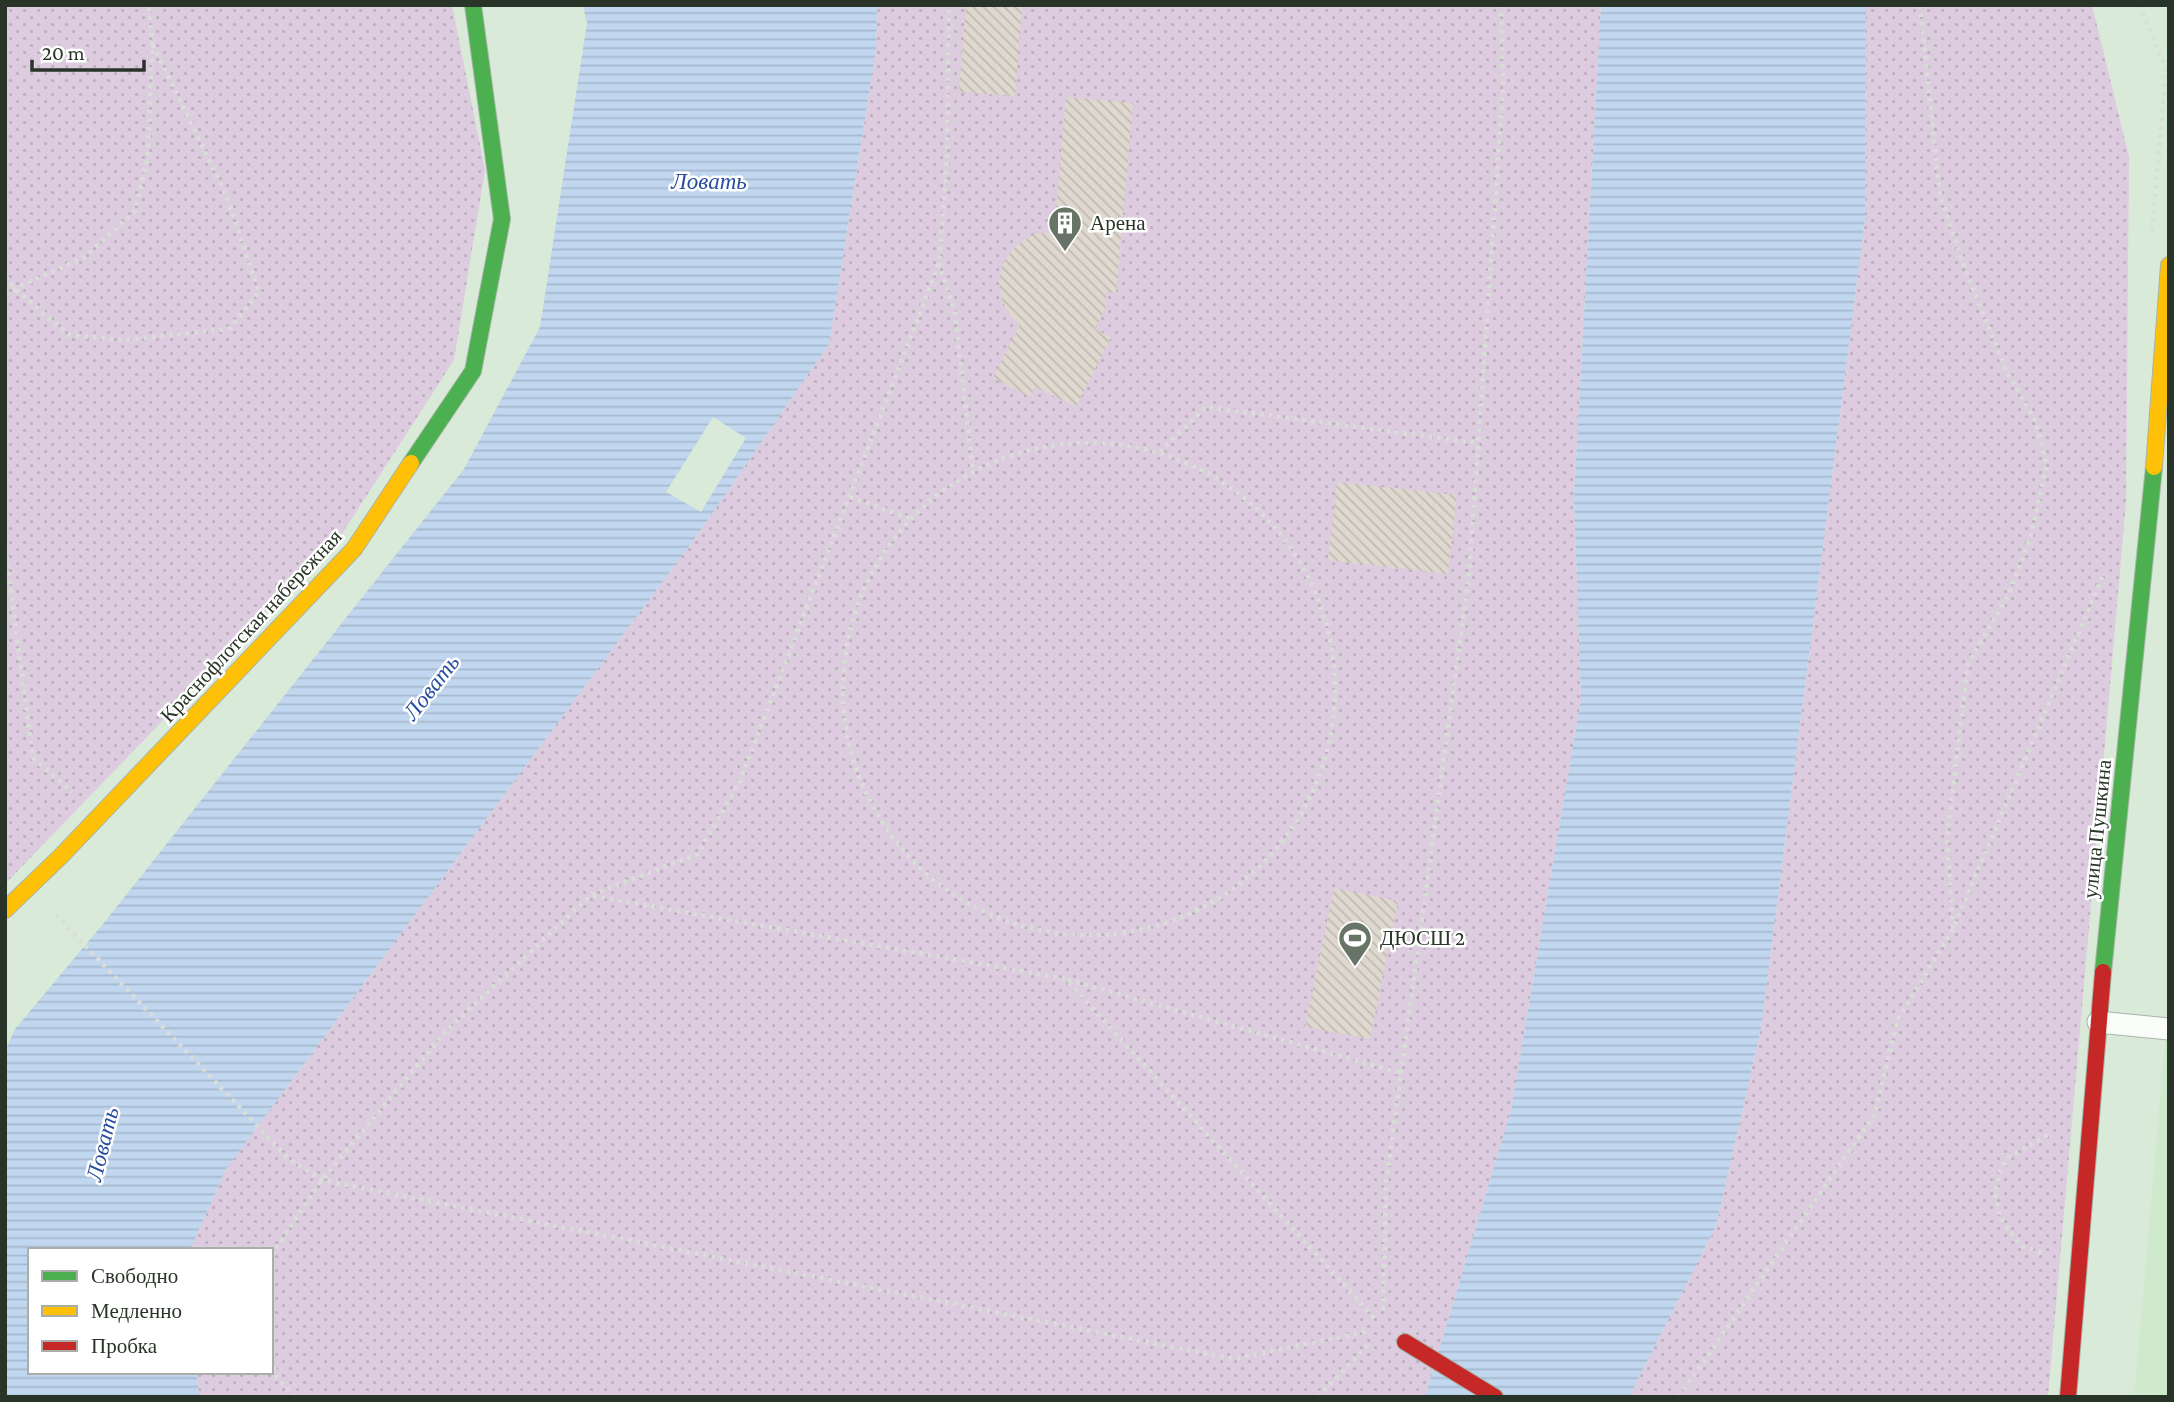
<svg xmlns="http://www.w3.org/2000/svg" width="2174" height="1402" font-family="'Crimson Pro',serif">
	<defs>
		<pattern id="park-dots" width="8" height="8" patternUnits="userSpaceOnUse" patternTransform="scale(1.75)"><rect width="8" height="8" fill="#ddcbdf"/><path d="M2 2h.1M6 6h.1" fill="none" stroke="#beafbf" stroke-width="1.8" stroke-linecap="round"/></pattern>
		<pattern id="water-rules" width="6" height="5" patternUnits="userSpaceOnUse" patternTransform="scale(1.75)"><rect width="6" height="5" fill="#c1d6ef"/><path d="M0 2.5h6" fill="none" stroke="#a6b8cd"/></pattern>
		<pattern id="building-back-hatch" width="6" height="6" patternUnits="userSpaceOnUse" patternTransform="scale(1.75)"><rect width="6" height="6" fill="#dfd8cf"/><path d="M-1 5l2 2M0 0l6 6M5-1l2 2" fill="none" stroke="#bfbab2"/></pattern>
	</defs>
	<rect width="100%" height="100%" fill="#daead9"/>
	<path fill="#cfe9cd" d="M 2169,996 L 2169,1397 L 2134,1397 L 2143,1297 Z"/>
	<path fill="url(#park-dots)" d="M 5,5 L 452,5 L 485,170 L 454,360 L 340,537 L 5,884 Z
		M 877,5 L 1601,5 L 1574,497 L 1581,699 L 1511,1110 L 1425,1397 L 199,1397 L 197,1372 L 271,1372 L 271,1250 L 190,1250 L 226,1169 L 698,534 L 829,344 L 876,49 Z
		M 1866,5 L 2092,5 L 2129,157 L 2126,502 L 2048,1397 L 1629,1397 L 1716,1226 L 1761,1028 L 1865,219 Z"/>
	<path fill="url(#water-rules)" d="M 583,5 L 877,5 L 876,49 L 829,344 L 698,534 L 226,1169 L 190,1250 L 30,1250 L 30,1372 L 197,1372 L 199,1397 L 5,1397 L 5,1051 L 15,1029 L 103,924 L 464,469 L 540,327 L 587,23 Z
		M 1601,5 L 1866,5 L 1865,219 L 1761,1028 L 1716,1226 L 1629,1397 L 1425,1397 L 1511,1110 L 1581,699 L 1574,497 Z"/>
	<path fill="#daead9" d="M 713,417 L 746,438 L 701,512 L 666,492 Z"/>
	<path fill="url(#building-back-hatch)" d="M 966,5 L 1022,5 L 1015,96 L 959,92 Z
		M 1066,97 L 1133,103 L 1116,293 L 1106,292 L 1106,307 L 1095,329 L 1111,337 L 1076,407 L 1035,387 L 1030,397 L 993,378 L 1020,324 L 1012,318 L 1002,301 L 999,280 L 1004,261 L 1017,245 L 1034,234 L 1054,232 Z
		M 1337,482 L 1457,495 L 1448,574 L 1328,560 Z
		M 1334,888 L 1398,901 L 1370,1039 L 1305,1027 Z"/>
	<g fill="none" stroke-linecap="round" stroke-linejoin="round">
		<g stroke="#a8b5a8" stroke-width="23">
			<path id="lane" d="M 2098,1022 L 2169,1029"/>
		</g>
		<g stroke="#a8b5a8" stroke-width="18">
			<path id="fast" d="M 411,463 L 473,371 L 502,219 L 473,5
				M 2103,972 L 2154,467"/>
		</g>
		<g stroke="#a8b5a8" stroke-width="18">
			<path id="slow" d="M 2154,467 L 2169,265
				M 5,910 L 61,856 L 354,549 L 411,463"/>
		</g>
		<g stroke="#a8b5a8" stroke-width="18">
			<path id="jam" d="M 1405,1342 L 1495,1397
				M 2068,1397 L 2103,972"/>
		</g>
		<path stroke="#d9ded8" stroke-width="4.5" stroke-dasharray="3.5 5" stroke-linecap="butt" d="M 1920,5 L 1940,195 L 1967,274 L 2006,370 L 2035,420 L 2047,465 L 2030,539 L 2008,596 L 1968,664 L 1947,837 L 1953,928
			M 2139,5 L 2169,75
			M 2152,231 L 2166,71
			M 939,263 L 955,314 L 973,472
			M 5,277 L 15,289 L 69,335 L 123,340 L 229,329 L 259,292 L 226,195 L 152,43
			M 5,293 L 85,257 L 135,211 L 148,156 L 152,43 L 149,5
			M843 689a246 246 0 1 1 492 0a246 246 0 1 1-492 0Z
			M 1160,452 L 1206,407 L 1478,443
			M 850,497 L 911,519
			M 5,547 L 33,758 L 72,792
			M 593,896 L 1066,979 L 1375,1319
			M 56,915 L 289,1159 L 322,1180 L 1234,1359 L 1369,1331
			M 1068,980 L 1401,1073
			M 2041,1253 L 2021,1246 L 2000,1217 L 1995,1194 L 2000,1172 L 2008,1158 L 2046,1136 L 2052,1135
			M 271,1255 L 322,1180 L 446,1031 L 591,895 L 698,854 L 740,781 L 939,263 L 947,161 L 949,5
			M 1383,1310 L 1386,1183 L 1469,575 L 1503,89 L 1501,5
			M 271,1359 L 277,1378 L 295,1397
			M 1318,1397 L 1368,1344
			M 1679,1397 L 1875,1114 L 1897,1021 L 1953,929 L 2104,573"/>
		<use href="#lane" stroke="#f9fcf9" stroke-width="21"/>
		<use href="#fast" stroke="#4caf50" stroke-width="16"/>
		<use href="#slow" stroke="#ffc107" stroke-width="16"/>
		<use href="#jam" stroke="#c62828" stroke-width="16"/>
	</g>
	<defs>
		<g id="building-pin" transform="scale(1.75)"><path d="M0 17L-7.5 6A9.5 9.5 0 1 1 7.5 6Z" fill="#677466" stroke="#fff"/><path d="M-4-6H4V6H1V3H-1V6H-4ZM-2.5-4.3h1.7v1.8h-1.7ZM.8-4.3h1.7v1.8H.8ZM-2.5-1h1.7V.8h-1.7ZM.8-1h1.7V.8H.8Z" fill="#fff"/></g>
		<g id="stadium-pin" transform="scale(1.75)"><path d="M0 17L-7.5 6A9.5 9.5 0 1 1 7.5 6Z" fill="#677466" stroke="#fff"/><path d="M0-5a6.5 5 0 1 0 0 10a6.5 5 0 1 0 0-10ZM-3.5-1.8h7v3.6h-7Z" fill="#fff"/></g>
	</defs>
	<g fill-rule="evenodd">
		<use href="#building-pin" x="1065" y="223"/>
		<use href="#stadium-pin" x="1355" y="938"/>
	</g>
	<g text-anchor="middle" stroke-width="5" stroke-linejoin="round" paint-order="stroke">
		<g font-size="21" fill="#293428" stroke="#fff" text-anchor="start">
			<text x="1090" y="230">Арена</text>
			<text x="1380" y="945">ДЮСШ 2</text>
		</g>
		<g font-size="21" fill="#293428" stroke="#fff">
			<text transform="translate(251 626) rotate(-47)" y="7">Краснофлотская набережная</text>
			<text transform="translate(2097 829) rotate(-84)" y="7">улица Пушкина</text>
		</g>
		<g font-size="23" font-style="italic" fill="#284e9f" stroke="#fff">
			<text x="709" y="189">Ловать</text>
			<text transform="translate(431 687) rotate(-52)" y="8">Ловать</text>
			<text transform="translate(102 1144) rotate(-76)" y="8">Ловать</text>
		</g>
	</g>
	<rect width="2174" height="1402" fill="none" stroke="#293428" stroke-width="14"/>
	<rect x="28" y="1248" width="245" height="126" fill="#ffffff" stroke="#a9aea9" stroke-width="2"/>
	<rect x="42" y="1271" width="35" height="10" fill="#4caf50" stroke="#a9aea9" stroke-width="2"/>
	<text x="91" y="1283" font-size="21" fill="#293428">Свободно</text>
	<rect x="42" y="1306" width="35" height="10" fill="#ffc107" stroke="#a9aea9" stroke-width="2"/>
	<text x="91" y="1318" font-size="21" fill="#293428">Медленно</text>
	<rect x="42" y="1341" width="35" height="10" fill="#c62828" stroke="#a9aea9" stroke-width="2"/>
	<text x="91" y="1353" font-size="21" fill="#293428">Пробка</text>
	<path d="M32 60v10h112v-10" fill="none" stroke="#293428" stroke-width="3.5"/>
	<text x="42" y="60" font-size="21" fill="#293428" stroke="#ffffff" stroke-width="5" paint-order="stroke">20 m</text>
</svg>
